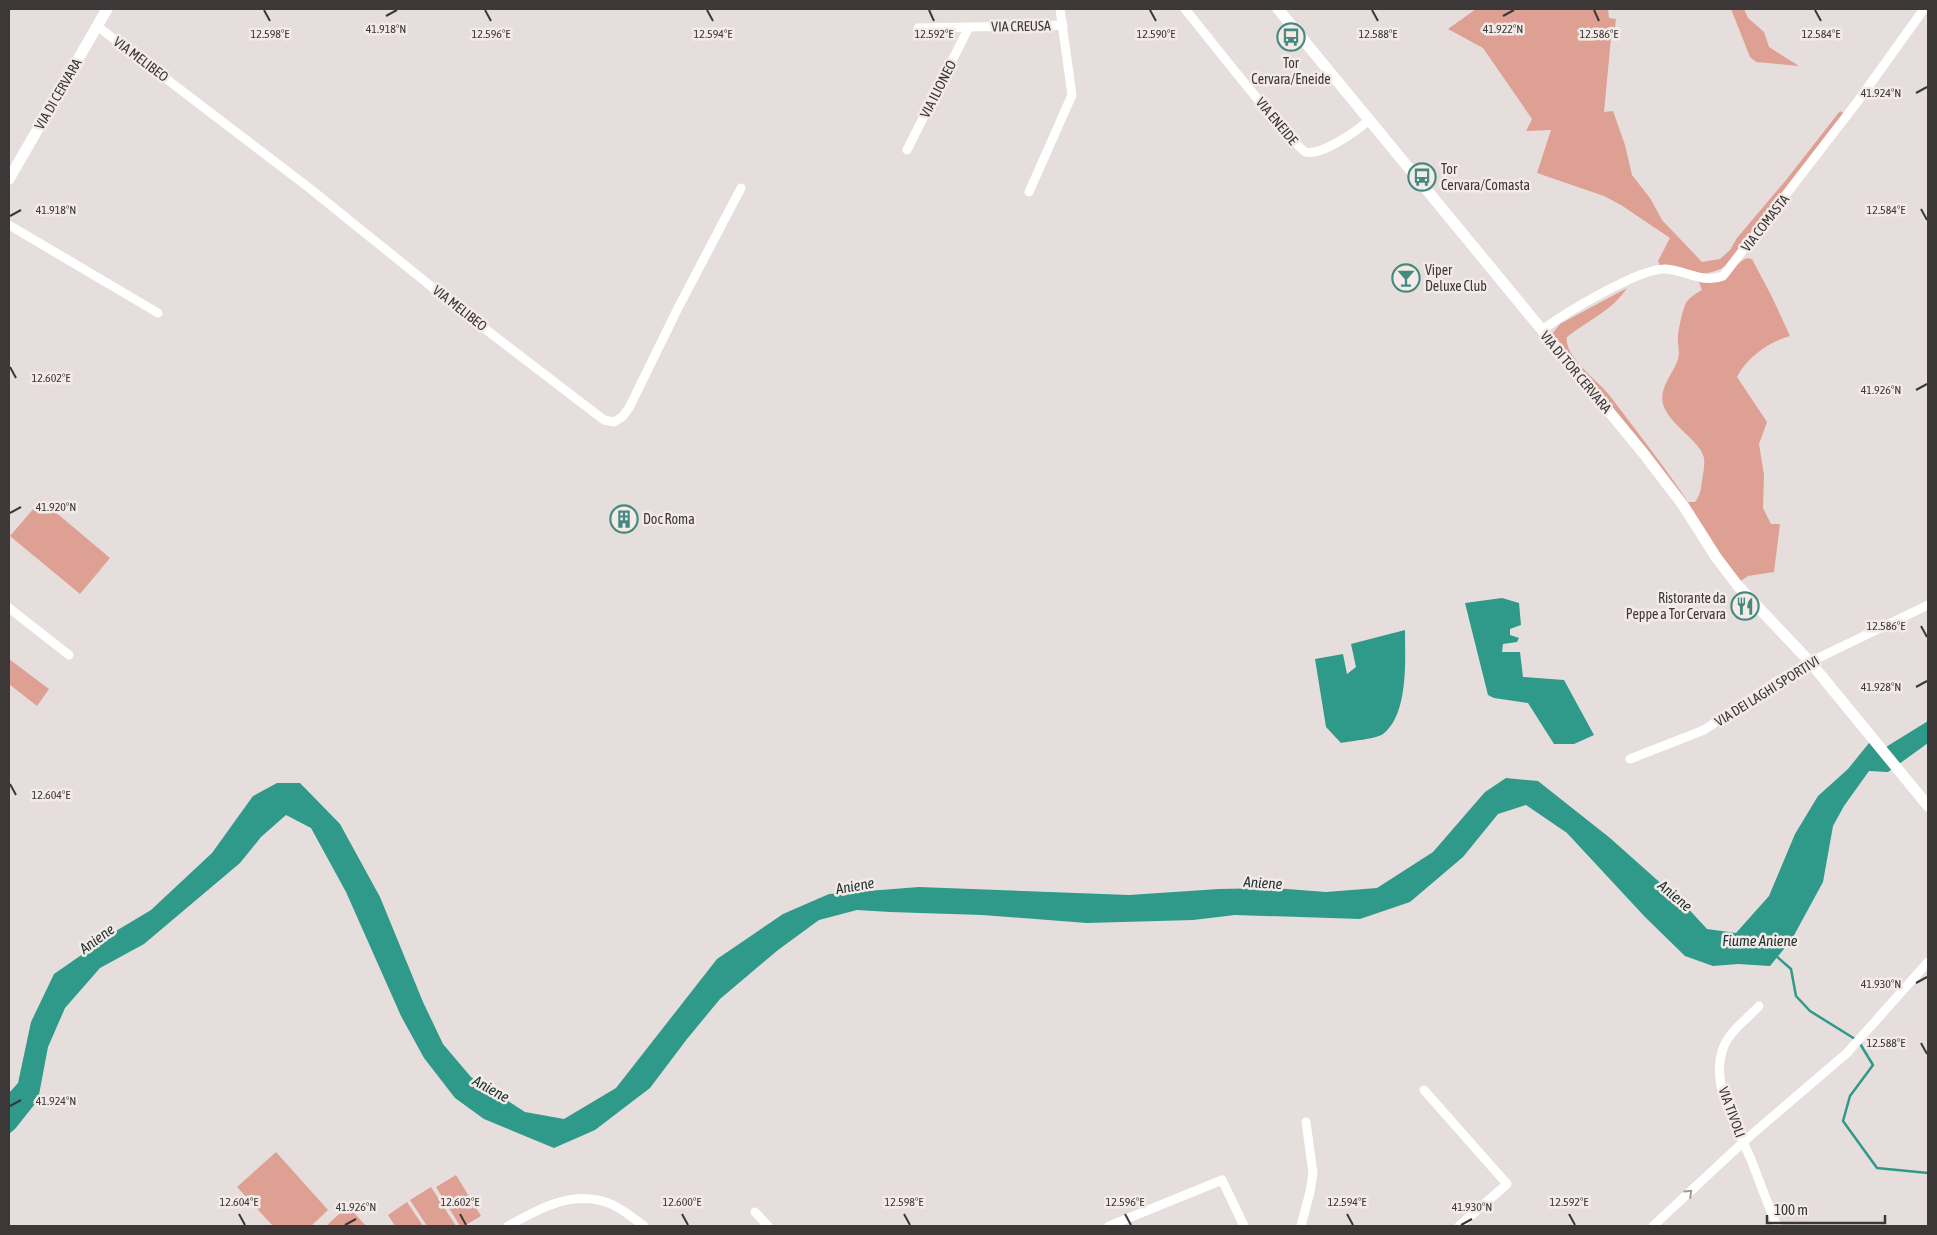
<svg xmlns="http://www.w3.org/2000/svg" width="1937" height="1235" font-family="'Asap Condensed',sans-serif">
	<rect width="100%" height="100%" fill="#e6dedc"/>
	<path fill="#dea093" d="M 1476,9 L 1608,9 L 1609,18 L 1616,19 L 1614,37 L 1611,38 L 1604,112 L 1613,111 L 1625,145 L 1632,175 L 1650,198 L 1662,220 L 1702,262 L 1720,259 L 1730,250 L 1737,238 L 1786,180 L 1840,111 L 1845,114 L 1729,263 C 1709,281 1684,271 1660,266 L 1658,261 L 1670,238 L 1621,205 L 1604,196 L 1537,173 L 1551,130 L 1526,131 L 1532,119 L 1483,48 L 1448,29 Z
		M 1731,9 L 1744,9 L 1748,18 L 1764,32 L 1769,47 L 1799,66 L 1756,62 L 1750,57 Z
		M 1747,258 L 1752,259 L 1772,297 L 1790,336 C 1769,342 1747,357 1737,377 L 1767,422 L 1759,444 L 1764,475 L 1763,508 L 1771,524 L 1780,524 L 1774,572 L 1748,576 L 1739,582 L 1551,335 L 1560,324 L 1627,288 C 1613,310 1587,321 1567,337 C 1564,354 1591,376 1602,387 C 1611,396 1618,407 1626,417 C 1647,445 1669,473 1688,502 L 1695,502 C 1700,496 1701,489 1702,481 C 1703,474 1705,465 1704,458 C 1701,441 1668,424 1663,404 C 1659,388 1672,375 1677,362 C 1681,353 1677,344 1678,335 C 1679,326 1682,314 1685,305 C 1688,298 1695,294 1702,290 L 1699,282 C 1724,288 1728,267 1747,258 Z
		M 41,500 L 110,558 L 80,594 L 10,536 Z
		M 9,659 L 49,689 L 37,706 L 9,684 Z
		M 276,1152 L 328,1210 L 311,1226 L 273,1226 L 237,1187 Z
		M 456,1175 L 481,1216 L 464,1226 L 460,1226 L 436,1187 Z
		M 431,1187 L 456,1226 L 427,1226 L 410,1200 Z
		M 407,1202 L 423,1226 L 395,1226 L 388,1215 Z
		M 348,1206 L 366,1226 L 326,1226 Z"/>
	<path fill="#2f998a" d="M 1502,598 L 1519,603 L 1521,625 L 1510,629 L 1510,635 L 1519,638 L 1517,642 L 1503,644 L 1502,652 L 1520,652 L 1523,677 L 1564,680 L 1594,735 L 1574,744 L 1554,744 L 1528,703 L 1494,698 L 1488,695 L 1465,603 Z
		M 1405,630 C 1405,659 1409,714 1383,734 C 1376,739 1351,741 1341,743 L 1326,727 L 1315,659 L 1343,654 L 1347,674 L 1356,667 L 1351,644 Z
		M 1928,721 L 1928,743 L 1888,772 L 1869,771 L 1844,806 L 1833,826 L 1823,882 L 1792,939 L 1770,966 L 1738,964 L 1713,966 L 1685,956 L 1645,917 L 1567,833 L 1526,805 L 1498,814 L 1463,857 L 1410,902 L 1360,919 L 1235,915 L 1193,920 L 1087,923 L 982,915 L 890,912 L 857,910 L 819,920 L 778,950 L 720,999 L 687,1039 L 650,1088 L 595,1130 L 554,1148 L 484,1119 L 455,1098 L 424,1058 L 401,1016 L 346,892 L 311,828 L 286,815 L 261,837 L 240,863 L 144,944 L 100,968 L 65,1008 L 48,1047 L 38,1100 L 15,1129 L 9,1134 L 9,1093 L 18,1083 L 31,1022 L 54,974 L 116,931 L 151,910 L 212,853 L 253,796 L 277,783 L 300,783 L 340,824 L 380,897 L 423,1002 L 443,1044 L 471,1077 L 525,1112 L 564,1119 L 616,1088 L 717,959 L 783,914 L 829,894 L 919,887 L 1129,895 L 1219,889 L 1274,888 L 1326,892 L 1377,888 L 1433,852 L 1485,792 L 1506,778 L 1538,781 L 1610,838 L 1684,904 L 1707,929 L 1736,933 L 1769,896 L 1795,834 L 1818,796 L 1848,769 L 1869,743 L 1886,747 Z"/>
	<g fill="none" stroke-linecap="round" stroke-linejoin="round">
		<path stroke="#2f998a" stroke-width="2.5" d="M 1775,955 L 1791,969 L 1796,996 L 1810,1011 L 1855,1039
			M 1859,1042 L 1873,1065 L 1850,1096 L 1843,1121 L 1877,1168 L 1928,1173"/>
		<path stroke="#fff" stroke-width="9" d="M 1185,9 C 1200,27 1294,148 1306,152 C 1322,156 1358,130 1369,120
			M 97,26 L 308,187 L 463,312 L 604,420 L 614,422 L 622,417 L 629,408 L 678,308 L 741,188
			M 918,28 L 1063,25
			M 907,150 L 969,27
			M 1029,192 L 1072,95 L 1060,9
			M 9,225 L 158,313
			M 1542,330 C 1564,314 1640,267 1666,269 C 1685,270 1703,284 1723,276 L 1855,105 L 1924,9
			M 9,608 L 69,655
			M 1630,759 L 1704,730 L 1777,681 L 1810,662 L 1928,605
			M 1759,1006 C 1748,1018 1730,1031 1724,1046 C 1708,1085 1738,1127 1752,1162 C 1760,1183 1768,1205 1777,1226
			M 1424,1090 L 1507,1184 L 1459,1226
			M 755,1212 L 768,1226
			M 508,1226 C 540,1208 575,1188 613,1205 C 624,1210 634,1219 644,1226
			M 1109,1226 L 1222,1180 L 1244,1226
			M 1301,1226 L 1310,1192 L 1313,1173 L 1306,1122
			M 1653,1226 L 1750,1136 L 1847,1053 L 1928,962"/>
		<path stroke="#fff" stroke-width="11" d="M 1278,9 L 1644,454 L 1683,505 L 1716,557 L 1738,586 L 1810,662 L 1928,806
			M 9,179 L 107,9"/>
	</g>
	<defs><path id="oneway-chevron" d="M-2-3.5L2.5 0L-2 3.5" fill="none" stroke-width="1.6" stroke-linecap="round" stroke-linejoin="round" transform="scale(1.25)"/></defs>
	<use stroke="#9d9c9b" href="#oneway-chevron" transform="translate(1689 1193) rotate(-43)"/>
	<path fill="none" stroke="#3b3837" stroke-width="2" d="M 264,10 L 270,21M 485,10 L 491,21M 707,10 L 713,21M 929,10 L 934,21M 1150,10 L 1156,21M 1372,10 L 1378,21M 1594,10 L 1599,21M 1815,10 L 1821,21M 386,16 L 397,10M 1503,16 L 1514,10M 1916,93 L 1927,87M 1921,209 L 1927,220M 10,216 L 21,210M 10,367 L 16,378M 1916,390 L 1927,384M 10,513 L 21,507M 1921,626 L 1927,637M 1916,687 L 1927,681M 10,784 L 16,795M 1916,983 L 1927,977M 1921,1043 L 1927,1054M 10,1106 L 21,1100M 239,1214 L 245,1225M 460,1214 L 466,1225M 682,1214 L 688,1225M 904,1214 L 910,1225M 1125,1214 L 1131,1225M 1347,1214 L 1353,1225M 1569,1214 L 1575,1225M 345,1225 L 356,1219M 1461,1225 L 1472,1219"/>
	<defs>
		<g id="bus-ring" transform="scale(1.4375)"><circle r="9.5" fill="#f4ebe9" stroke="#458a7f" stroke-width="1.5"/><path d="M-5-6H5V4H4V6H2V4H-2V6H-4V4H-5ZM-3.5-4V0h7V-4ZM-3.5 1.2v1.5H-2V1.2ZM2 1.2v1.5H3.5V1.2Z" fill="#458a7f"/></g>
		<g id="bar-ring" transform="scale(1.4375)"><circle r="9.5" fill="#f4ebe9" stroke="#458a7f" stroke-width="1.5"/><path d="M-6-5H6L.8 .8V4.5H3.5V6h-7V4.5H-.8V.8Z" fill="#458a7f"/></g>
		<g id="building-ring" transform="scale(1.4375)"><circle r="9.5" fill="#f4ebe9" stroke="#458a7f" stroke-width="1.5"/><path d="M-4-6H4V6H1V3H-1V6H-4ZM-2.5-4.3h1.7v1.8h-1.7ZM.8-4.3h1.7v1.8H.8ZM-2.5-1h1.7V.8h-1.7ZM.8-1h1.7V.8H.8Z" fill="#458a7f"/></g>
		<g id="restaurant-ring" transform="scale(1.4375)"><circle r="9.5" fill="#f4ebe9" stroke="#458a7f" stroke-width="1.5"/><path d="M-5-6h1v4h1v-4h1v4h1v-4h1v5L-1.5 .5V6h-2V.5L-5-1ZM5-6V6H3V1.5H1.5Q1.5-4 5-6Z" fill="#458a7f"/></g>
	</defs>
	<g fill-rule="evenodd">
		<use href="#bus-ring" x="1291" y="37"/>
		<use href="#bus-ring" x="1422" y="177"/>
		<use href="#bar-ring" x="1406" y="278"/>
		<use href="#building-ring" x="624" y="519"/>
		<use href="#restaurant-ring" x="1745" y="606"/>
	</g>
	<g text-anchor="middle" stroke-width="5" stroke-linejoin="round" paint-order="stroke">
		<g font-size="14" fill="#3b3837" stroke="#f4ebe9">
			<text transform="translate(1021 26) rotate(-1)" y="5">VIA CREUSA</text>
			<text transform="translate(141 59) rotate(37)" y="5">VIA MELIBEO</text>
			<text transform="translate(938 89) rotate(-63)" y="5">VIA ILIONEO</text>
			<text transform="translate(58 94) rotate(-60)" y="5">VIA DI CERVARA</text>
			<text transform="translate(1277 121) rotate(50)" y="5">VIA ENEIDE</text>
			<text transform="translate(1765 223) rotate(-52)" y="5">VIA COMASTA</text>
			<text transform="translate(460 308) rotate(38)" y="5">VIA MELIBEO</text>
			<text transform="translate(1576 372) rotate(50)" y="5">VIA DI TOR CERVARA</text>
			<text transform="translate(1767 691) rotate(-32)" y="5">VIA DEI LAGHI SPORTIVI</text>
			<text transform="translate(1732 1112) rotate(70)" y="5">VIA TIVOLI</text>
		</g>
		<g font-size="14" fill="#3b3837" stroke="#f4ebe9" text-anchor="start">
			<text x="1291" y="68" text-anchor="middle">Tor<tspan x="1291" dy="16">Cervara/Eneide</tspan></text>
			<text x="1441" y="174">Tor<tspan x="1441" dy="16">Cervara/Comasta</tspan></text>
			<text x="1425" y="275">Viper<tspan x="1425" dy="16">Deluxe Club</tspan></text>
			<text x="643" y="524">Doc Roma</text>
			<text x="1726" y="603" text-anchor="end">Ristorante da<tspan x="1726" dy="16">Peppe a Tor Cervara</tspan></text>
		</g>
		<g font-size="15" font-style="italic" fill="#1b322e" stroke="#f4ebe9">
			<text transform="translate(1263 883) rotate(4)" y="5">Aniene</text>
			<text transform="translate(855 886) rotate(-10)" y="5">Aniene</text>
			<text transform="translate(1675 896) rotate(40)" y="5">Aniene</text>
			<text transform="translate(97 939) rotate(-36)" y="5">Aniene</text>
			<text x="1760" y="946">Fiume Aniene</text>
			<text transform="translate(491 1089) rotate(29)" y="5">Aniene</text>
		</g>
	</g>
	<g font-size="12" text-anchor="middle" fill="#3b3837" stroke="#f4ebe9" stroke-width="5" stroke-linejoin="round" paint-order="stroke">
		<text x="386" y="33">41.918°N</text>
		<text x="1503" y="33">41.922°N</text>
		<text x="270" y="38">12.598°E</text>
		<text x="491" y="38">12.596°E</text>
		<text x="713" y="38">12.594°E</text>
		<text x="934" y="38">12.592°E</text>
		<text x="1156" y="38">12.590°E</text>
		<text x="1378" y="38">12.588°E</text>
		<text x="1599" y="38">12.586°E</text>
		<text x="1821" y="38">12.584°E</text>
		<text x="1881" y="97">41.924°N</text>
		<text x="1886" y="214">12.584°E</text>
		<text x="56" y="214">41.918°N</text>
		<text x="51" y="382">12.602°E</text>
		<text x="1881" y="394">41.926°N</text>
		<text x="56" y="511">41.920°N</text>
		<text x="1886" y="630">12.586°E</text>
		<text x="1881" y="691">41.928°N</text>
		<text x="51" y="799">12.604°E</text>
		<text x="1881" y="988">41.930°N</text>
		<text x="1886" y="1047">12.588°E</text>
		<text x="56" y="1105">41.924°N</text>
		<text x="239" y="1206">12.604°E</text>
		<text x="460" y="1206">12.602°E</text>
		<text x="682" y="1206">12.600°E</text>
		<text x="904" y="1206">12.598°E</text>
		<text x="1125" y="1206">12.596°E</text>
		<text x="1347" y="1206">12.594°E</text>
		<text x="1569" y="1206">12.592°E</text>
		<text x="356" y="1211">41.926°N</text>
		<text x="1472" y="1211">41.930°N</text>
	</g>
	<rect width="1937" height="1235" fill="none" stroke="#3b3837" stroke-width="20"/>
	<path d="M1767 1215v8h118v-8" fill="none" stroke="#3b3837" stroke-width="2.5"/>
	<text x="1774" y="1215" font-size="15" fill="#3b3837" stroke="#f4ebe9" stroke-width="4" paint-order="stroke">100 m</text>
</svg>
